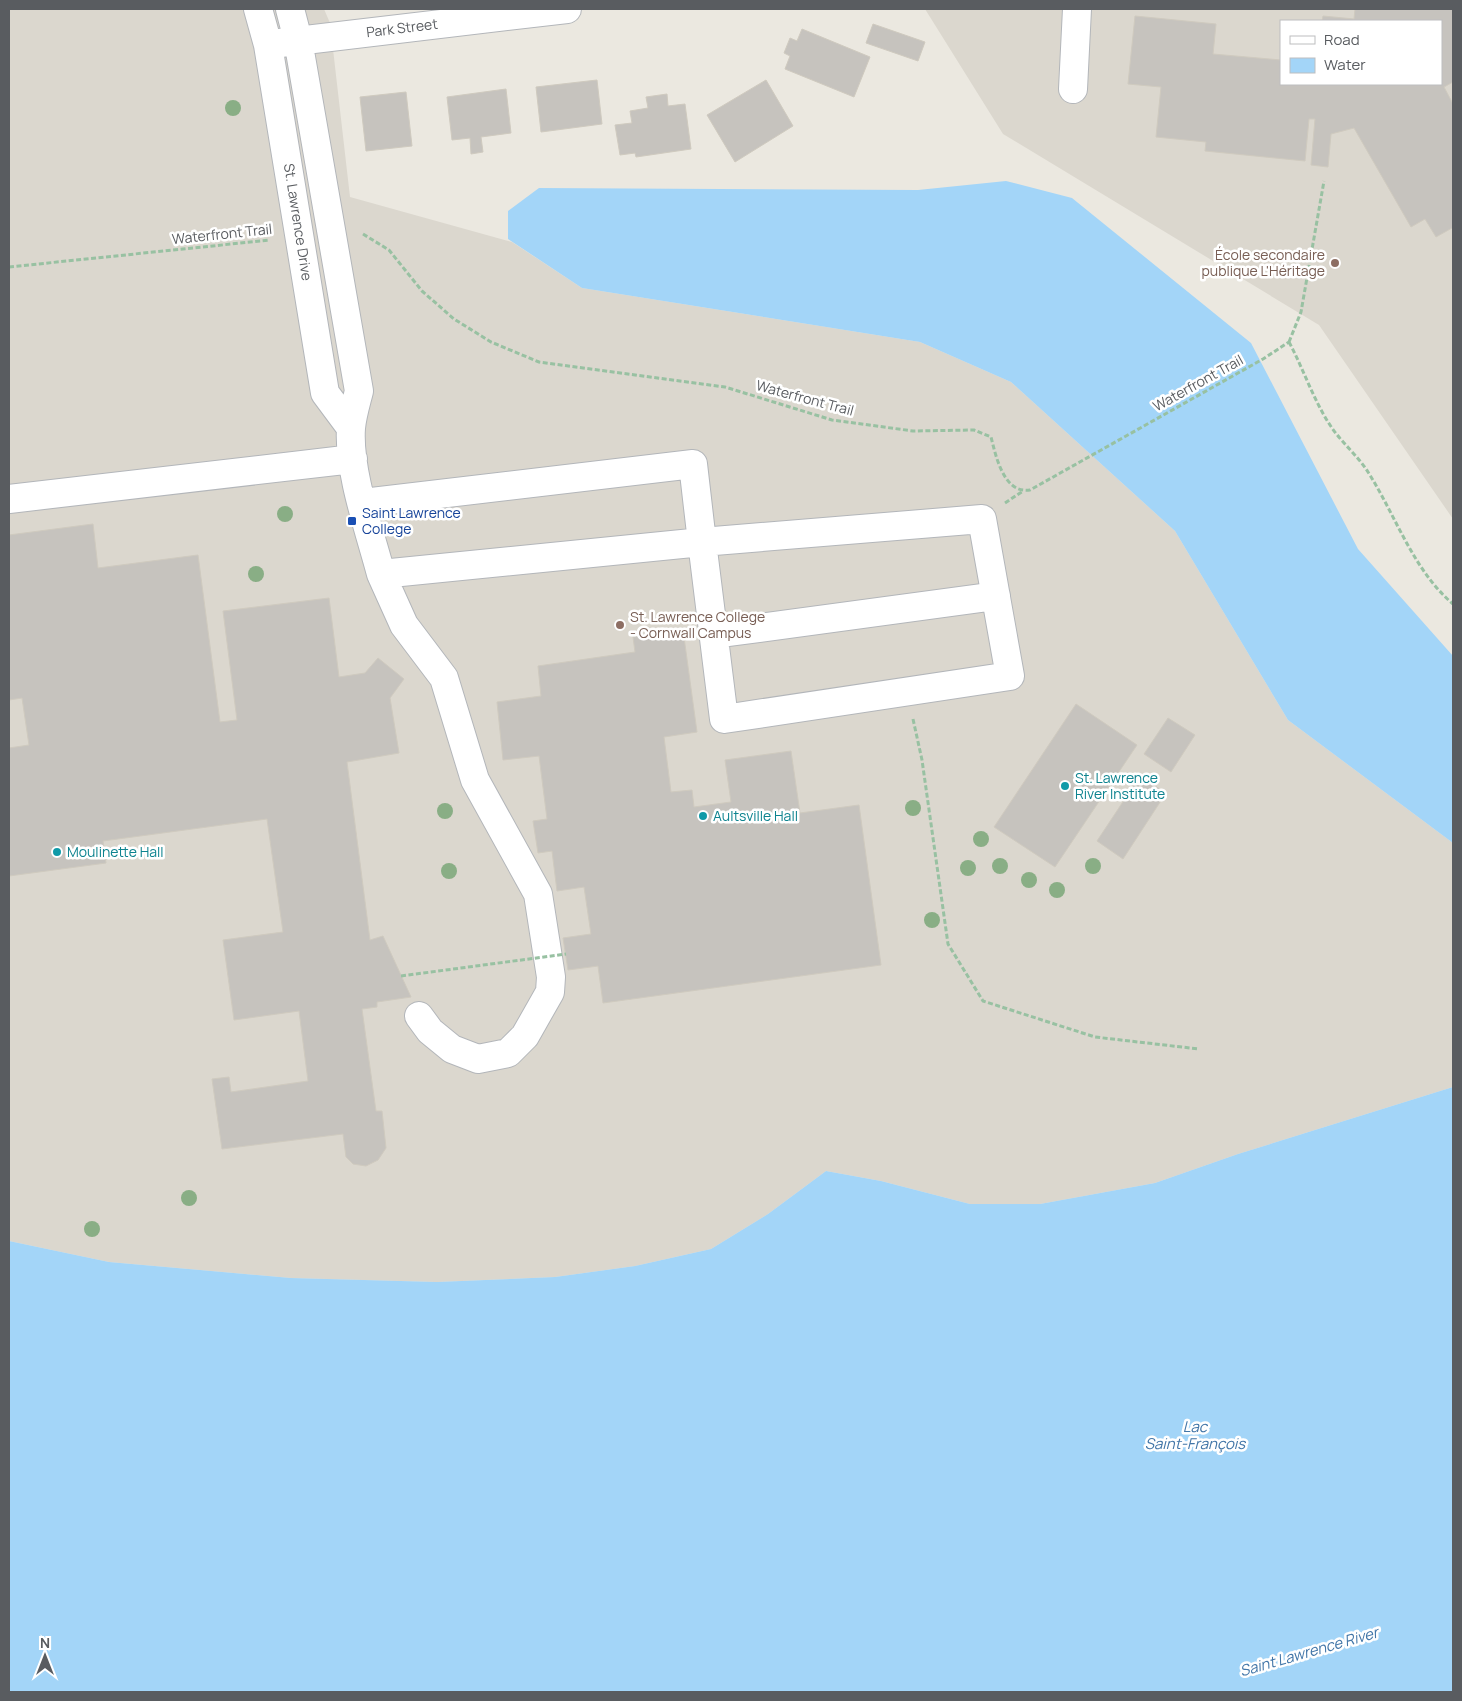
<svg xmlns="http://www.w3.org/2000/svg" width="1462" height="1701" font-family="Manrope,sans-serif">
	<rect width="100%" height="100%" fill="#ebe8e0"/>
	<path fill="#dbd7ce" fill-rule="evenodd" d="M 9,9 L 324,9 L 330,23 L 350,197 L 512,242 L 582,288 L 920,342 L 1011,382 L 1175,531 L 1288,720 L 1453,843 L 1453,1087 L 1238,1154 L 1155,1183 L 1040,1204 L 970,1204 L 881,1181 L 826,1171 L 768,1214 L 711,1249 L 635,1266 L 555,1277 L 437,1282 L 291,1278 L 109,1262 L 9,1241 Z
		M 925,9 L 1453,9 L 1453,519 L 1319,325 L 1003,134 ZM 1281,21 L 1441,21 L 1441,84 L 1281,84 Z"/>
	<path fill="#a3d5f8" d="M 1006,181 L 1072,198 L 1251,343 L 1358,549 L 1453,656 L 1453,843 L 1288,720 L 1175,531 L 1011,382 L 920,342 L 582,288 L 508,239 L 508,211 L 539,188 L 918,190 Z
		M 1453,1087 L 1453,1692 L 9,1692 L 9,1241 L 109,1262 L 291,1278 L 437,1282 L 555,1277 L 635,1266 L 711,1249 L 768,1214 L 826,1171 L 881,1181 L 970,1204 L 1040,1204 L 1155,1183 L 1238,1154 Z"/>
	<path fill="#c6c3be" stroke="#cfcabf" d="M 1355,9 L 1453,9 L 1453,82 L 1444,87 L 1453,104 L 1453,230 L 1452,228 L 1436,237 L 1425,219 L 1411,227 L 1354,128 L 1331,134 L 1328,167 L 1311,165 L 1315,119 L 1309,119 L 1305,161 L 1205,151 L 1206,142 L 1156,137 L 1161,87 L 1128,84 L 1135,16 L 1216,24 L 1213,54 L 1281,60 L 1281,84 L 1441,84 L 1441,21 L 1322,21 L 1323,16 L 1354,19 Z
		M 873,24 L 925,42 L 918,61 L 866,43 Z
		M 802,29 L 870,57 L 854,97 L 785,69 L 790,56 L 784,53 L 790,38 L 797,41 Z
		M 597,80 L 602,124 L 541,132 L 536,87 Z
		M 766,80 L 793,126 L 735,162 L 707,115 Z
		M 506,89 L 511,133 L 481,137 L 483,152 L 471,154 L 470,138 L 452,140 L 447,97 Z
		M 406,92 L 412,146 L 366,151 L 360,97 Z
		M 667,94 L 668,106 L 685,104 L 691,149 L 636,157 L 635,153 L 620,155 L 615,125 L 632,123 L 630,111 L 648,108 L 646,97 Z
		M 93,524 L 98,568 L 198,555 L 220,722 L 237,720 L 223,611 L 329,598 L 339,677 L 365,673 L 378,658 L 404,679 L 390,698 L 399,753 L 347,762 L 370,940 L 383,936 L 411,997 L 377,1002 L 377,1007 L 362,1009 L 376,1111 L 382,1111 L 386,1148 L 378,1160 L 366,1166 L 353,1164 L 346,1157 L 343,1134 L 222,1149 L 212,1079 L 229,1077 L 231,1092 L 308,1081 L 299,1011 L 234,1020 L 223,940 L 283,932 L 267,819 L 103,841 L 106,863 L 9,876 L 9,748 L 29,745 L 22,698 L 9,700 L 9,535 Z
		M 683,630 L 697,732 L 664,737 L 671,792 L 692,790 L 694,807 L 731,802 L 725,760 L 791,751 L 800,813 L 859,805 L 881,965 L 603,1003 L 598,966 L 568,970 L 563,938 L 591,934 L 584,887 L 557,891 L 552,851 L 538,853 L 533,821 L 547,819 L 539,756 L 503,760 L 497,702 L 541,696 L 538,666 L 635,652 L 633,637 Z
		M 1076,704 L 1137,745 L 1055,867 L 994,827 Z
		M 1168,718 L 1195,735 L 1171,772 L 1144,754 Z
		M 1140,776 L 1166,793 L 1123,859 L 1097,841 Z"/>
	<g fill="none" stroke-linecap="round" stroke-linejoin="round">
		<g stroke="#b3b6ba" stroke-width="30">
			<path id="minor" d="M 258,9 L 268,45 L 325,393 L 351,428
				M 290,9 L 298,40 L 359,391 C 356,403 352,416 351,428 C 348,471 370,532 381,574 L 702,542 L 693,464 L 363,503
				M 280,43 L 567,9
				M 1073,89 L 1077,9
				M 9,499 L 353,459
				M 982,519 L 1010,676 L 724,719 L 702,542 Z
				M 381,574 L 404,625 L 444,678 L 475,780 L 538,894 L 551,977 L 550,992 L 525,1036 L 508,1053 L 478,1059 L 452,1049 L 430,1031 L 419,1016
				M 714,634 L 996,596"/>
		</g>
		<path stroke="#98c1a2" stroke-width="3" stroke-dasharray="5 2.5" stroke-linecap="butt" d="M 363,234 L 389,250 L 422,291 L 454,319 L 491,342 L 539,362 L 725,387 L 832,420 L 913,431 L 974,430 L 991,437 C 996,457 1004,494 1030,490 L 1263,359 L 1289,342
			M 9,267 L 270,240
			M 1289,342 C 1304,370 1314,402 1332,428 C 1343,444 1358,456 1368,472 C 1396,516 1413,570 1453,604
			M 1289,342 L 1301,312 L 1324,181
			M 1005,503 L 1023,491
			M 913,719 L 922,760 L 948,944 L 983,1001 L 1095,1037 L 1199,1049"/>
		<use href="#minor" stroke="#fff" stroke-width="28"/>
		<path stroke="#98c1a2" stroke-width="3" stroke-dasharray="5 2.5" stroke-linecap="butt" d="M 401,976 L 566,954"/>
	</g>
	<g fill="#89ae85">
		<circle cx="233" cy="108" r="8"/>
		<circle cx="285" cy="514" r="8"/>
		<circle cx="256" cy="574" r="8"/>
		<circle cx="913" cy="808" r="8"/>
		<circle cx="445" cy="811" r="8"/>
		<circle cx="981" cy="839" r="8"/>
		<circle cx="1000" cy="866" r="8"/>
		<circle cx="1093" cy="866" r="8"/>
		<circle cx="968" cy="868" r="8"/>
		<circle cx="449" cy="871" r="8"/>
		<circle cx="1029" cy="880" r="8"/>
		<circle cx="1057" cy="890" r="8"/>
		<circle cx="932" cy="920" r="8"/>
		<circle cx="189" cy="1198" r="8"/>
		<circle cx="92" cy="1229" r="8"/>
	</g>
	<g fill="#8d6e63" stroke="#fff" stroke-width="2">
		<circle cx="1335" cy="263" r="5"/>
		<circle cx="620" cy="625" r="5"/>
	</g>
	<rect fill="#1a4fb4" stroke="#fff" stroke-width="2" x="347" y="516" width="10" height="10" rx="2.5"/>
	<g fill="#0f9aa8" stroke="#fff" stroke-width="2">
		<circle cx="1065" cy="786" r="5"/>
		<circle cx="703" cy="816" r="5"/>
		<circle cx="57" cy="852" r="5"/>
	</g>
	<g text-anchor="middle" stroke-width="5" stroke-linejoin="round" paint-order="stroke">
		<g font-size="14" fill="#595c60" stroke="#fff">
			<text transform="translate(402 28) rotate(-7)" y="5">Park Street</text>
			<text transform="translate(298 222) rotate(81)" y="5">St. Lawrence Drive</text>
			<text transform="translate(222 234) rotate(-6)" y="5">Waterfront Trail</text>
			<text transform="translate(1198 383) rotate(-29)" y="5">Waterfront Trail</text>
			<text transform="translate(805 398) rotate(15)" y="5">Waterfront Trail</text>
		</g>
		<g font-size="14" fill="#785e54" stroke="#fff" text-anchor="end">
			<text x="1325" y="260">École secondaire<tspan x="1325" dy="16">publique L'Héritage</tspan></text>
			<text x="630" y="622" text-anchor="start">St. Lawrence College<tspan x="630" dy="16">- Cornwall Campus</tspan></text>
		</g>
		<g font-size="14" fill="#164399" stroke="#fff" text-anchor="start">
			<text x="362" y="518">Saint Lawrence<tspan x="362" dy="16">College</tspan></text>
		</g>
		<g font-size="14" fill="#0d838f" stroke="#fff" text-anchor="start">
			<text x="1075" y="783">St. Lawrence<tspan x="1075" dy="16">River Institute</tspan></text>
			<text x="713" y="821">Aultsville Hall</text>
			<text x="67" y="857">Moulinette Hall</text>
		</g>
		<g font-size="15" font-style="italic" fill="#4276a8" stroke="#fff">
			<text x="1195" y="1432">Lac<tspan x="1195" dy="17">Saint-François</tspan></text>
			<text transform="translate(1309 1652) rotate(-16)" y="5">Saint Lawrence River</text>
		</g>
	</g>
	<rect width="1462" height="1701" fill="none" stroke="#595c60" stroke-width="20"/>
	<rect x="1280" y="20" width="162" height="65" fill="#ffffff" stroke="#bdbebf"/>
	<rect x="1290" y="36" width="25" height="8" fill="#ffffff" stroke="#bdbebf"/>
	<text x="1324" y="45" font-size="15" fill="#595c60">Road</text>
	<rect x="1290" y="58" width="25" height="15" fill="#a3d5f8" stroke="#bdbebf"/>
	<text x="1324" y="70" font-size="15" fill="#595c60">Water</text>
	<g transform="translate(45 1656)" stroke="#ffffff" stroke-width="4" paint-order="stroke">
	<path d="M0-4L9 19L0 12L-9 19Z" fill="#595c60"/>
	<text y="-8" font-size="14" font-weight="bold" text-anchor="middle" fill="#595c60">N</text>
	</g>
</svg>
